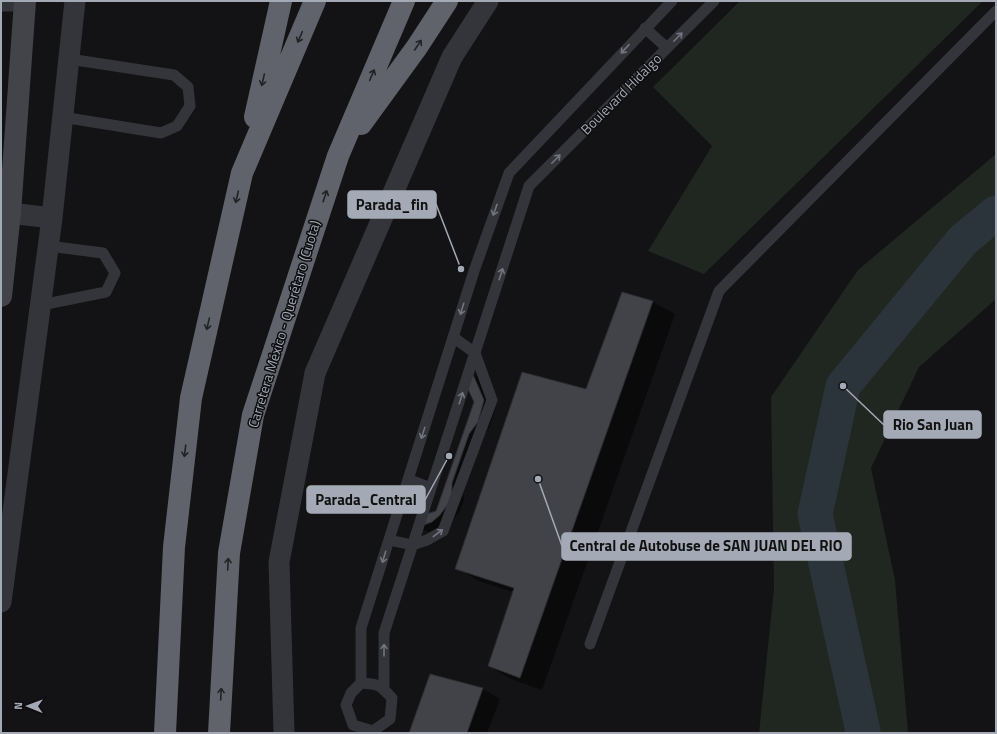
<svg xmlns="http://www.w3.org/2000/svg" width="997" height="734" font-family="'Titillium Web',sans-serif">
	<rect width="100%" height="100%" fill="#131315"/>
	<path fill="#1f2720" d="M 740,1 L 983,1 L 704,274 L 648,251 L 712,146 L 653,87 Z
		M 996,154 L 996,299 L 919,367 L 871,468 L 895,580 L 908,733 L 759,733 L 774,588 L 771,397 L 858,270 Z"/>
	<path fill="#0007" d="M 653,302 L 675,314 L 542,690 L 511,679 L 489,666 L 513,592 L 479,581 L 456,568 Z
		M 473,374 L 484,380 L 496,407 L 489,428 L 480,440 L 463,490 L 464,500 L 460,511 L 452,521 L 430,533 L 419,527 L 437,512 L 475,402 Z
		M 430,675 L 483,689 L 500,699 L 487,733 L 410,733 Z"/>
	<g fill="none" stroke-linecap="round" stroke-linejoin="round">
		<path stroke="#2b343a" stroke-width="35" d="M 862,733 L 863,731 L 815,514 L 843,386 L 963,240 L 996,213"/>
	</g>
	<path fill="#424348" stroke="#2d2d31" d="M 622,292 L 653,301 L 520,678 L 488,666 L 514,588 L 455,569 L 522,372 L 586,389 Z
		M 472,372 L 484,400 L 478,422 L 469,434 L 452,483 L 452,493 L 448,504 L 440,515 L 432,522 L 418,527 L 423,515 L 436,511 L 474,402 L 466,385 Z
		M 430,674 L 483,688 L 467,733 L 409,733 Z"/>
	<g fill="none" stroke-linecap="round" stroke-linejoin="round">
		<path stroke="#34353a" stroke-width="11" d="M 645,28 L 667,48
			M 62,117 L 161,133 L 177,126 L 190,106 L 188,87 L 174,75 L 69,59
			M 41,305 L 106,292 L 115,273 L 103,253 L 48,246
			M 408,479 L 431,488
			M 389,540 L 412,545 L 427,540 L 443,531 L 492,400 L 475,353 L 453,337
			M 590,644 L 719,291 L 996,11
			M 361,683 L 361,628 L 474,271 L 509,173 L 672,1
			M 361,683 C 379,684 380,685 392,698 L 390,719 L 373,731 L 353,725 L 346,705 L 351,693 Z
			M 384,689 L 384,633 L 529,186 L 714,1"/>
		<path stroke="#34353a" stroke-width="21" d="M 1,1 L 25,1
			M 1,212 L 52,218
			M 1,602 L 52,218 L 75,1
			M 284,733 L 279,562 L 315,373 L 452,57 L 488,1"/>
		<path stroke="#42444a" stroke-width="22" d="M 1,296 L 10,213 L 25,1"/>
		<path stroke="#60636b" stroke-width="22" d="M 255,117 L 281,1
			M 361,124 L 417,47 L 447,1
			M 165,733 L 174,547 L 191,398 L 242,173 L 315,1
			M 219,733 L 229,553 L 253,415 L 338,156 L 404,1"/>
	</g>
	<defs><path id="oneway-shaft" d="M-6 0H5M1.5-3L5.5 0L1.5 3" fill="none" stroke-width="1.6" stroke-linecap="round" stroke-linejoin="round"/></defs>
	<g stroke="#222327">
		<use href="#oneway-shaft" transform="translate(300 37) rotate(113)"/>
		<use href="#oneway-shaft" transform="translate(418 45) rotate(-56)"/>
		<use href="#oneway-shaft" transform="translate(372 75) rotate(-67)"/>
		<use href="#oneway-shaft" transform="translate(263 80) rotate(103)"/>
		<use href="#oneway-shaft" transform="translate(325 196) rotate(-72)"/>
		<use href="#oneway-shaft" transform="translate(237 197) rotate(103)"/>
		<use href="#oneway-shaft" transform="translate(208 324) rotate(103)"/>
		<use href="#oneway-shaft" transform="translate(185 451) rotate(97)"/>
		<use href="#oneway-shaft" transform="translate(228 564) rotate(-87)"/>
		<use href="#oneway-shaft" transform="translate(221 694) rotate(-87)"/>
	</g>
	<g stroke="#72757e">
		<use href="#oneway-shaft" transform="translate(678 37) rotate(-45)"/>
		<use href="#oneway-shaft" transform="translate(625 49) rotate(133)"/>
		<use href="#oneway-shaft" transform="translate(556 159) rotate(-45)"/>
		<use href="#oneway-shaft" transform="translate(495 210) rotate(110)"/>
		<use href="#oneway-shaft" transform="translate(501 274) rotate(-72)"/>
		<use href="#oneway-shaft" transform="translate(462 309) rotate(107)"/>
		<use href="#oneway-shaft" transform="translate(461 398) rotate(-72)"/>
		<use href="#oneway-shaft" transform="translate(423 433) rotate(108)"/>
		<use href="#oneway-shaft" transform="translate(438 533) rotate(-37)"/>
		<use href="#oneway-shaft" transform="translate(384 557) rotate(107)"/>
		<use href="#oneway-shaft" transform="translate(384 650) rotate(-90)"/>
	</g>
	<g text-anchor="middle" stroke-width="3" stroke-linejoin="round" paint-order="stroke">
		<g font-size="14" fill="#a4aab5" stroke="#0e0e10">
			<text transform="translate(621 94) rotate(-45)" y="5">Boulevard Hidalgo</text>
			<text transform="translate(284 324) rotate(-73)" y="5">Carretera México - Querétaro (Cuota)</text>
		</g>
	</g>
	<path fill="none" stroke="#a4aab5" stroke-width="1.5" d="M461 269L436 204M843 386L884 425M449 456L425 500M538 479L562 546"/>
	<g fill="#a4aab5" stroke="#0e0e10" stroke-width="1.5">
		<circle cx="461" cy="269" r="4"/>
		<circle cx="843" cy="386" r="4"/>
		<circle cx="449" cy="456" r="4"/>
		<circle cx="538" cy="479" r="4"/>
	</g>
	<g fill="#a4aab5" stroke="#a4aab5" stroke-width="1.5">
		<rect x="348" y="191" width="88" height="27" rx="4"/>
		<rect x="884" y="411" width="97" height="27" rx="4"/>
		<rect x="307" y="486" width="118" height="27" rx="4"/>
		<rect x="562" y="533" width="289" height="27" rx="4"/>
	</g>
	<g font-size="15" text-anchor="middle" font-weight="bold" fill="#111">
		<text x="392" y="210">Parada_fin</text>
		<text x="933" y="430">Rio San Juan</text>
		<text x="366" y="505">Parada_Central</text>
		<text x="706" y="551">Central de Autobuse de SAN JUAN DEL RIO</text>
	</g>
	<rect width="997" height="734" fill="none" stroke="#a4aab5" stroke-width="4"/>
	<g transform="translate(28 706) rotate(271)" stroke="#0e0e10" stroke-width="3" paint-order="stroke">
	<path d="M0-3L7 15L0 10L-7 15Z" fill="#a4aab5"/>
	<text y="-6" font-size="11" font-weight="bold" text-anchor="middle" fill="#a4aab5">N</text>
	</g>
</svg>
